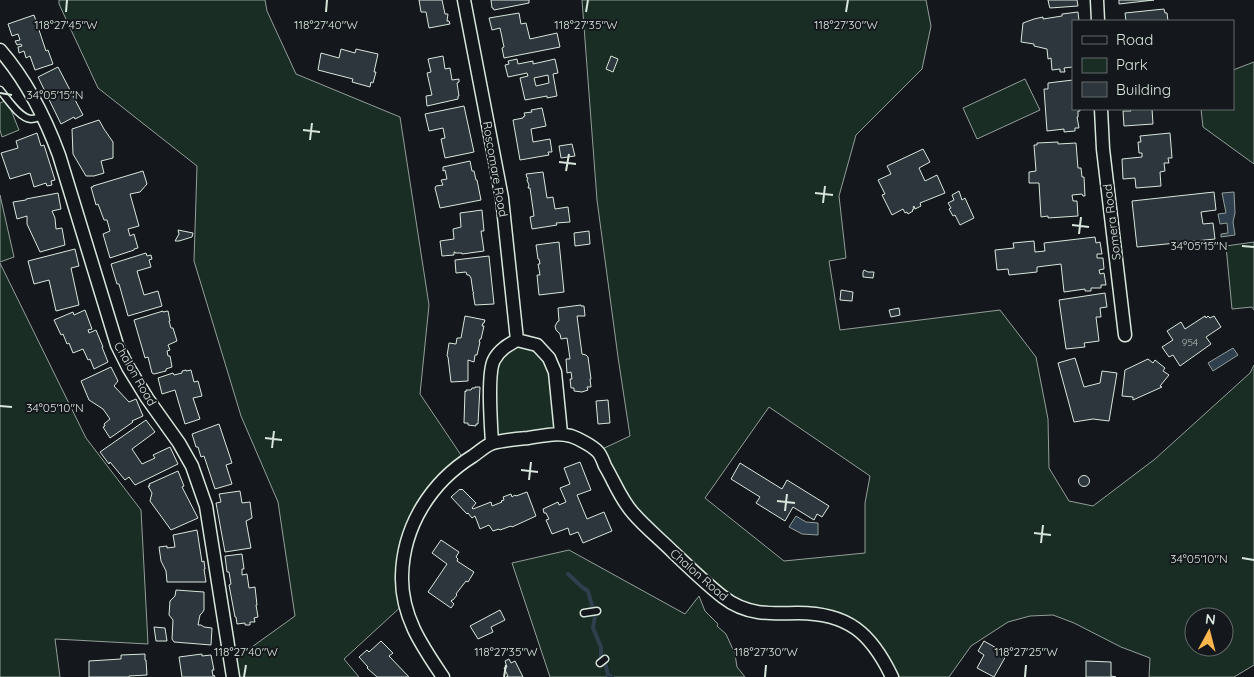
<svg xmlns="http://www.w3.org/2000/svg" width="1254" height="677" font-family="Quicksand,sans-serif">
	<rect width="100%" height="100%" fill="#14181c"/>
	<path fill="#1a2d24" stroke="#939e99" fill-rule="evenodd" d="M 59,0 L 265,0 L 267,11 L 296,74 L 400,117 L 429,305 L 420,394 L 465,461 L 413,525 L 405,603 L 344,659 L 359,677 L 233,677 L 231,662 L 295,616 L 278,502 L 241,416 L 194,261 L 197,166 L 98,88 L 59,4 Z
		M 582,0 L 926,0 L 931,26 L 922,69 L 856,135 L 839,196 L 846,258 L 829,261 L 840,330 L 1000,310 L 1036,357 L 1048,419 L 1049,468 L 1069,501 L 1093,506 L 1155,459 L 1250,373 L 1254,365 L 1254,665 L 1234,677 L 1149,677 L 1150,658 L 1121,647 L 1074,623 L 1053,615 L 1030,616 L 1008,622 L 971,646 L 949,677 L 892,677 L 853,625 L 746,610 L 646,526 L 598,451 L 630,436 L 618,357 L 597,200 ZM 769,407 L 870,476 L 865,503 L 865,553 L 784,561 L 705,498 ZM 1194,617 L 1224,617 L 1224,647 L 1194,647 Z
		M 1254,62 L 1254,164 L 1203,127 L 1201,109 L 1233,109 L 1233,70 Z
		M 1025,79 L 1040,110 L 977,139 L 963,108 Z
		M 7,100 L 19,130 L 2,137 L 0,130 L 0,103 Z
		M 0,195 L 14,257 L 0,262 Z
		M 1254,242 L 1254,310 L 1252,307 L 1232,309 L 1226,246 Z
		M 0,263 L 86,438 L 141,510 L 148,644 L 55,639 L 60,677 L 0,677 Z
		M 517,340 L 549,358 L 561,433 L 492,443 L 493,361 Z
		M 569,550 L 685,614 L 699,596 L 705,611 L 718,624 L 717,626 L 726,634 L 735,654 L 737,667 L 745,677 L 550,677 L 512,563 Z"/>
	<path fill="#2f3f4d" stroke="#939e99" d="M 1234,192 L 1235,213 L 1233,222 L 1235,235 L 1221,237 L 1221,234 L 1228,233 L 1227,223 L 1220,224 L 1218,214 L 1226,213 L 1222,193 Z
		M 1233,348 L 1238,355 L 1213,371 L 1208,363 Z
		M 796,516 L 806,522 L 818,523 L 818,535 L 802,534 L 789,527 Z"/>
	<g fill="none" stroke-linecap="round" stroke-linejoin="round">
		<path stroke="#2f3f4d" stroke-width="4" d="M 568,574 L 582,587 L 588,591 L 595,616 L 593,628 L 601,647 L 601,658 L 605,663 L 608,675 L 612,677"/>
	</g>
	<path fill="#2c363c" stroke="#d8e6dc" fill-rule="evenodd" d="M 419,0 L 442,0 L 445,14 L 448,14 L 447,21 L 449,21 L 450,24 L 429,28 L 426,12 L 421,12 Z
		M 491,0 L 529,0 L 529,3 L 494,10 L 493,8 L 492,8 Z
		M 1048,0 L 1077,0 L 1078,6 L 1050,8 L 1049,5 Z
		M 1119,0 L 1154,0 L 1119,4 Z
		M 1164,9 L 1165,13 L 1167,13 L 1168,21 L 1126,21 L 1125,13 Z
		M 1078,12 L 1079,21 L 1073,21 L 1073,67 L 1064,68 L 1065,72 L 1060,72 L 1060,69 L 1052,70 L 1051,58 L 1048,59 L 1047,49 L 1034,46 L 1034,44 L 1021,42 L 1023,23 L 1034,19 L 1043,17 L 1043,19 L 1062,16 L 1062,14 Z
		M 519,13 L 521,24 L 526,23 L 530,39 L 557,33 L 560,47 L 504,58 L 502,48 L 504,47 L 500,28 L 492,30 L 489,18 Z
		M 34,15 L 46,51 L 48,50 L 53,64 L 35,70 L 30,56 L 26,58 L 24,51 L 19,53 L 18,47 L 22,46 L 21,44 L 17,45 L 15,41 L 20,40 L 18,34 L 12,36 L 8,24 Z
		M 341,49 L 355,53 L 356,49 L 378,54 L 374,72 L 376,72 L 373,83 L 371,82 L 370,87 L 352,82 L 353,79 L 318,70 L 321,53 L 339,58 Z
		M 443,56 L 445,69 L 450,68 L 452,80 L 459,79 L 459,82 L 457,83 L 459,96 L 458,96 L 458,99 L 427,106 L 426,96 L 432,95 L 427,73 L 431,72 L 428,59 Z
		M 611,56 L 618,59 L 613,72 L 606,69 Z
		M 517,59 L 518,64 L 533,61 L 533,64 L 555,59 L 558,73 L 553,74 L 557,96 L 547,98 L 547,96 L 525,100 L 520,78 L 528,76 L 527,73 L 508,77 L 505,65 L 509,64 L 508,61 ZM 548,75 L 549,83 L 536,86 L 534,78 Z
		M 58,67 L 83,115 L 75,119 L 74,117 L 61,124 L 38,77 Z
		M 1073,80 L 1073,109 L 1080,109 L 1080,111 L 1078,111 L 1078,117 L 1077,117 L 1079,128 L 1075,128 L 1075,131 L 1064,132 L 1064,129 L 1047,131 L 1044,89 L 1048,89 L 1048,83 Z
		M 464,106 L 474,152 L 445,158 L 441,139 L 445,138 L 443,128 L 429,131 L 425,114 Z
		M 542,108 L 546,126 L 531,129 L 533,142 L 550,139 L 552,152 L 548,152 L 549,155 L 520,160 L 513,120 L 523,118 L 523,117 L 525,116 L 524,113 L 532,112 L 531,110 Z
		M 1130,109 L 1152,109 L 1153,124 L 1124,126 L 1123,111 L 1131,111 Z
		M 99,120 L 104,129 L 113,142 L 113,158 L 101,161 L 104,173 L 94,176 L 86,176 L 73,154 L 72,129 Z
		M 37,133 L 41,146 L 44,145 L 55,180 L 51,181 L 52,185 L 47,186 L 46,183 L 34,187 L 30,173 L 10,179 L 1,153 L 18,148 L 16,141 Z
		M 1170,133 L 1172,158 L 1168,158 L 1169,163 L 1164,163 L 1165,171 L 1160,172 L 1161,186 L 1136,188 L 1135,178 L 1123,179 L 1122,159 L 1142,157 L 1142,153 L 1139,153 L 1138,142 L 1141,142 L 1140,136 Z
		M 1058,142 L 1058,144 L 1076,143 L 1078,168 L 1081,168 L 1082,177 L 1084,177 L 1085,196 L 1083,196 L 1082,194 L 1072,195 L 1073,201 L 1077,201 L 1078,216 L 1048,218 L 1048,216 L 1041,217 L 1039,183 L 1029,183 L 1029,172 L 1036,171 L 1034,145 L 1037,145 L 1037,143 Z
		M 572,144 L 575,156 L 561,158 L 559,146 Z
		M 923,149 L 930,162 L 919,168 L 925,181 L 937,175 L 945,193 L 920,203 L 921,206 L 915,209 L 914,206 L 913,207 L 914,209 L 912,210 L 913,211 L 908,214 L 907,212 L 905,213 L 903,209 L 892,215 L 882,195 L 885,194 L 878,180 L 891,174 L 887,166 Z
		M 470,161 L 472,171 L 474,171 L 476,180 L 477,180 L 481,200 L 440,208 L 435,188 L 436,186 L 443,185 L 441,180 L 447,179 L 445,170 L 443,171 L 443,167 Z
		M 143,171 L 147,184 L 140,192 L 130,194 L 139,226 L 128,229 L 130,236 L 134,234 L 138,248 L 134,249 L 134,250 L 110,258 L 103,234 L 110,231 L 107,220 L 104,220 L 98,204 L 96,205 L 91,187 L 93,187 L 93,186 Z
		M 543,172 L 547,198 L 553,197 L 555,209 L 568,207 L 570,222 L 556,223 L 557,225 L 532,229 L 530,217 L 534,216 L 530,188 L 528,188 L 529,185 L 527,180 L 528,178 L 527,178 L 526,174 Z
		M 959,191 L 962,200 L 965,198 L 974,218 L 960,225 L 955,215 L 953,216 L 949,209 L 951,208 L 948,203 L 954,200 L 952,195 Z
		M 1214,192 L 1216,210 L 1201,212 L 1203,224 L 1213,223 L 1215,239 L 1137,247 L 1132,201 Z
		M 58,193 L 61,209 L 52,211 L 55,218 L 56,229 L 62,228 L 65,245 L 40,252 L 27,224 L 27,216 L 17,219 L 13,202 L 26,200 L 26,199 Z
		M 482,210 L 484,231 L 481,231 L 484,251 L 462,254 L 462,253 L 455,253 L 455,252 L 454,252 L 454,255 L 442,256 L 440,241 L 454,239 L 453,229 L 461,227 L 460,213 Z
		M 178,230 L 193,233 L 192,237 L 179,241 L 175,241 L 179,234 Z
		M 589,231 L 590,244 L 575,246 L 574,233 Z
		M 1095,237 L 1096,243 L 1100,242 L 1102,254 L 1097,254 L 1097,258 L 1103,258 L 1104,269 L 1099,270 L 1100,274 L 1104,273 L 1106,285 L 1101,285 L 1101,288 L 1091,288 L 1091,291 L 1085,291 L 1085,289 L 1064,292 L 1061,264 L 1037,267 L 1037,272 L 1009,275 L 1008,269 L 997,270 L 995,250 L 1014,248 L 1013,243 L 1034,241 L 1035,252 L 1045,251 L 1044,243 Z
		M 559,242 L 564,292 L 539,295 L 537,275 L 540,275 L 538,264 L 540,264 L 539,259 L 538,259 L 536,245 Z
		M 75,249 L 79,266 L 71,268 L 79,305 L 56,311 L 49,280 L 34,284 L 28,261 Z
		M 146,253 L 147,256 L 151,255 L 152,259 L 149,260 L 151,267 L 137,271 L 144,295 L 158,291 L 162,306 L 128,316 L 119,284 L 117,284 L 111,264 Z
		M 489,256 L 494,304 L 475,305 L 473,293 L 474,293 L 473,292 L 471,278 L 469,275 L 467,275 L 466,272 L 456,273 L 455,260 Z
		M 864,270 L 868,272 L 874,272 L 873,278 L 863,277 L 863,272 Z
		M 841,290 L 853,292 L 852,301 L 840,300 Z
		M 1105,293 L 1107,307 L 1100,308 L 1101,317 L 1096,317 L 1099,341 L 1084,343 L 1085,347 L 1066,349 L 1059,300 Z
		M 581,305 L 581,306 L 584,306 L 585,316 L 577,316 L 582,354 L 586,355 L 588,357 L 591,379 L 590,379 L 591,387 L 587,387 L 588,390 L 582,392 L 574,391 L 574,388 L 571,388 L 570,379 L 572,379 L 571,372 L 567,373 L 566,359 L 570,359 L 567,338 L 561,339 L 560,334 L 556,330 L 555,326 L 558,321 L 559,321 L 558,308 Z
		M 899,308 L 900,315 L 891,317 L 889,310 Z
		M 85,310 L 92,329 L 88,330 L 89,333 L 96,330 L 103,347 L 102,347 L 108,362 L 94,369 L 90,359 L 88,360 L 83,349 L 73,353 L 69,343 L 67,344 L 63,334 L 61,335 L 54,320 L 73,312 L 74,315 Z
		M 163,311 L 163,312 L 168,311 L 170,321 L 169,321 L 171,328 L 173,328 L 177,341 L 168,345 L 170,350 L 167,351 L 168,356 L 170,356 L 172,367 L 166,369 L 166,371 L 154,374 L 152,373 L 148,357 L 145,358 L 134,320 Z
		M 465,316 L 485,320 L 484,323 L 483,323 L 482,326 L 484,326 L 481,339 L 480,339 L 479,342 L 480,342 L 477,355 L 475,355 L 474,362 L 468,360 L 468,381 L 451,382 L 448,357 L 447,356 L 449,343 L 456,344 L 457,338 L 461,338 Z
		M 1205,316 L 1206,318 L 1208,316 L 1210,318 L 1214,316 L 1221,327 L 1206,337 L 1211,344 L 1180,366 L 1173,355 L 1169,357 L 1162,347 L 1173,340 L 1167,331 L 1181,322 L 1185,329 Z
		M 1075,358 L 1084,387 L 1100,383 L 1102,371 L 1117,373 L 1109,421 L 1093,419 L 1074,422 L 1058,363 Z
		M 1148,359 L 1153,363 L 1155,360 L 1165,368 L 1163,371 L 1169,375 L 1160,386 L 1162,387 L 1133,400 L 1133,397 L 1122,396 L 1125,370 Z
		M 111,367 L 118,381 L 114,386 L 129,402 L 136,399 L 143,416 L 132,421 L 133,422 L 110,438 L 103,427 L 105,426 L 104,424 L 110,419 L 103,409 L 89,400 L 81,381 Z
		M 186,370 L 186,371 L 191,370 L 194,382 L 198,381 L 202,396 L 193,398 L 200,419 L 185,424 L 175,390 L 162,394 L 158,378 L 173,373 L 174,375 L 182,373 L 182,371 Z
		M 475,387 L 480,387 L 478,424 L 476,424 L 476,426 L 468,425 L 468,423 L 464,423 L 465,391 L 466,392 L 466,390 L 471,390 L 472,388 L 475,388 Z
		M 608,400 L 610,423 L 598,424 L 596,401 Z
		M 146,420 L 155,432 L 132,449 L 142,464 L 155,458 L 153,455 L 170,447 L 178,464 L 135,485 L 129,477 L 125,480 L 110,462 L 109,464 L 100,452 Z
		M 219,424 L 232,463 L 226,465 L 232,484 L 215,489 L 204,456 L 201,457 L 198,447 L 196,447 L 192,434 Z
		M 580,462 L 591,490 L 577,495 L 587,519 L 604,512 L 612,531 L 583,543 L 578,532 L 570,535 L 568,528 L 552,534 L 546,520 L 549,519 L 546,513 L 544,513 L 543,509 L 558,502 L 559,505 L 566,502 L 560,488 L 570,484 L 564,468 Z
		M 740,463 L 782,489 L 787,480 L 829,506 L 822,517 L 817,514 L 814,520 L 793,507 L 785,521 L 756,503 L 760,497 L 731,479 Z
		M 178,471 L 184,486 L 182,487 L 198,518 L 171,530 L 150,501 L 152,493 L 148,486 L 150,486 L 149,484 Z
		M1078.5 481a5.5 5.5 0 1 1 11 0a5.5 5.5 0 1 1-11 0Z
		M 460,489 L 461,490 L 462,489 L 476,503 L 472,508 L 473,509 L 491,502 L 492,506 L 502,502 L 501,501 L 504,500 L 503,497 L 511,494 L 512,497 L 515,495 L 516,496 L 527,492 L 536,516 L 512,527 L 511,526 L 500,530 L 499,529 L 493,531 L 489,525 L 480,529 L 475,516 L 472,518 L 468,513 L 467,514 L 451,497 Z
		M 240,491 L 242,503 L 250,502 L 252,518 L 246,521 L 251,548 L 225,552 L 216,503 L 221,502 L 219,494 Z
		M 197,530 L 202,562 L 204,561 L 205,569 L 204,569 L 206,582 L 167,582 L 166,571 L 161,561 L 159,547 L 167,546 L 167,548 L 175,547 L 173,535 Z
		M 441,540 L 459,552 L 456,557 L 458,559 L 457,561 L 474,572 L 468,582 L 466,581 L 456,594 L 457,595 L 453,600 L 452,600 L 451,601 L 454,604 L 451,608 L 428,592 L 447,564 L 432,553 Z
		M 242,554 L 244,569 L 242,569 L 242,575 L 247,574 L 249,588 L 255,587 L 257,605 L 256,605 L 258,617 L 254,618 L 255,622 L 250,622 L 250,625 L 245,625 L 245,623 L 237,624 L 236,617 L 235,617 L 229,585 L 231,584 L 229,572 L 227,572 L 225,556 Z
		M 176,590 L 204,592 L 204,610 L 202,613 L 200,615 L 198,625 L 201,625 L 204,627 L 212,628 L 211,645 L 174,642 L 172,639 L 173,620 L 169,615 L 170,601 L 175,596 Z
		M 500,610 L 505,620 L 491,627 L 493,632 L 478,639 L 470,626 Z
		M 154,627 L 165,628 L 167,641 L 156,641 Z
		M 381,641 L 393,653 L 389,656 L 409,677 L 377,677 L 367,668 L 368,667 L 359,657 L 367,650 L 369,652 Z
		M 984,641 L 1007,654 L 994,677 L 977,668 L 984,655 L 978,651 Z
		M 145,654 L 145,660 L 146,660 L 147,675 L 129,676 L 129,677 L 89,677 L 89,661 L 121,659 L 121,655 Z
		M 202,654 L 202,656 L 211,655 L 214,670 L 212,670 L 213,676 L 214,675 L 215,677 L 182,677 L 179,657 Z
		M 509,659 L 511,663 L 515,661 L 523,677 L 506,677 L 508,676 L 504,668 L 507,667 L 505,661 Z
		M 1086,661 L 1111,662 L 1111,676 L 1116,677 L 1086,677 Z"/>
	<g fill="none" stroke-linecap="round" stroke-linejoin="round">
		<g stroke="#d8e6dc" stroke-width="9">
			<path id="lane" d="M 0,90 C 7,98 19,118 31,119 C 35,119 39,117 43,116
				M 584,613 L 597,611
				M 600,663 L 605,659"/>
		</g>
		<g stroke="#d8e6dc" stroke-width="15">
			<path id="street" d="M 464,0 L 502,198 L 517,340
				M 1097,0 L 1098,21
				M 0,50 C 27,81 45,117 59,155 L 117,345 L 128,367 L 147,398 L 179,443 L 192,466 L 206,506 L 233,677
				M 1101,109 L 1103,149 L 1125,335
				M 492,443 C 491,426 487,373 494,360 C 499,350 508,345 517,340 L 537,345 L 549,358 L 555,372 L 561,433
				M 443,677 C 422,646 401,616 402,576 C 403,526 431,482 473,456 C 479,452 486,445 493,443 C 503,440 517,439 528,438 C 542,436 556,432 571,436 C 577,438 593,446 598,452 C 601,455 603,461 605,466 C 614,481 621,500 633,513 C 645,527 660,539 673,552 C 689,567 705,583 723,597 C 746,615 770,614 798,613 C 848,613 871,633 892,677"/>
		</g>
		<use href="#lane" stroke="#14181c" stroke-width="6"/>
		<use href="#street" stroke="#14181c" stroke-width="12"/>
	</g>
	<path fill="none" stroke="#d8e6dc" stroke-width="2" d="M 66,12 L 67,0M 326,12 L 327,0M 586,12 L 588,0M 846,12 L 848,0M 0,93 L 12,95M 303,130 L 320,132M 310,140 L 312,123M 559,162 L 576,164M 566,171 L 569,154M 815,193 L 833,195M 823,203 L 825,186M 1072,225 L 1089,227M 1079,234 L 1081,217M 1242,246 L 1254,247M 0,406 L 12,407M 265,438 L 282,440M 272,448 L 274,431M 521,470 L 538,472M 529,480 L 531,462M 777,501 L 795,503M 785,511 L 787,494M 1034,533 L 1051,535M 1041,543 L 1043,525M 1242,558 L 1254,560M 244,677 L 246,665M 504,677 L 506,665M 765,677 L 766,665M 1025,677 L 1026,665"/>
	<g text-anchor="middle" stroke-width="4" stroke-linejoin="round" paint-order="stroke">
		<g font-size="10" fill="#adbab4">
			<text x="1190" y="346">954</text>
		</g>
		<g font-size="12" fill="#d8e6dc" stroke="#14181c">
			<text transform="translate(495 169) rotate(80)" y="4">Roscomare Road</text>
			<text transform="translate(1112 222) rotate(-97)" y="4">Somera Road</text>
			<text transform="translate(135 374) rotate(60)" y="4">Chalon Road</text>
			<text transform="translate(699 575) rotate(41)" y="4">Chalon Road</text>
		</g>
	</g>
	<g font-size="12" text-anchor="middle" fill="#d8e6dc" stroke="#14181c" stroke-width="4" stroke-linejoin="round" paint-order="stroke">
		<text x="66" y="29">118°27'45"W</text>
		<text x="326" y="29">118°27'40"W</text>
		<text x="586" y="29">118°27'35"W</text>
		<text x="846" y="29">118°27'30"W</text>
		<text x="55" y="99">34°05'15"N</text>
		<text x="1199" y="250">34°05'15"N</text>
		<text x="55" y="412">34°05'10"N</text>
		<text x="1199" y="563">34°05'10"N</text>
		<text x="246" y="656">118°27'40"W</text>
		<text x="506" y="656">118°27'35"W</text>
		<text x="766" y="656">118°27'30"W</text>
		<text x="1026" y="656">118°27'25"W</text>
	</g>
	<rect x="1072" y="20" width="162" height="90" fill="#14181c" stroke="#626a69"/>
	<rect x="1082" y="36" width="25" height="8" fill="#14181c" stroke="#626a69"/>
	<text x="1116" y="45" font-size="15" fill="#d8e6dc">Road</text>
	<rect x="1082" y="58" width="25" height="15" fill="#1a2d24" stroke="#626a69"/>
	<text x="1116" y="70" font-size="15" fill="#d8e6dc">Park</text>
	<rect x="1082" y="82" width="25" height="15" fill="#2c363c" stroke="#626a69"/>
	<text x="1116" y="95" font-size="15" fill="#d8e6dc">Building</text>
	<g transform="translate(1209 632) rotate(7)"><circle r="24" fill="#14181c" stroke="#626a69"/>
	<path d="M0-4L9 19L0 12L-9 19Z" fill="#ffb74d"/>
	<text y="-8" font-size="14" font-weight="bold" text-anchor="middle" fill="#d8e6dc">N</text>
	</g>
</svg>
